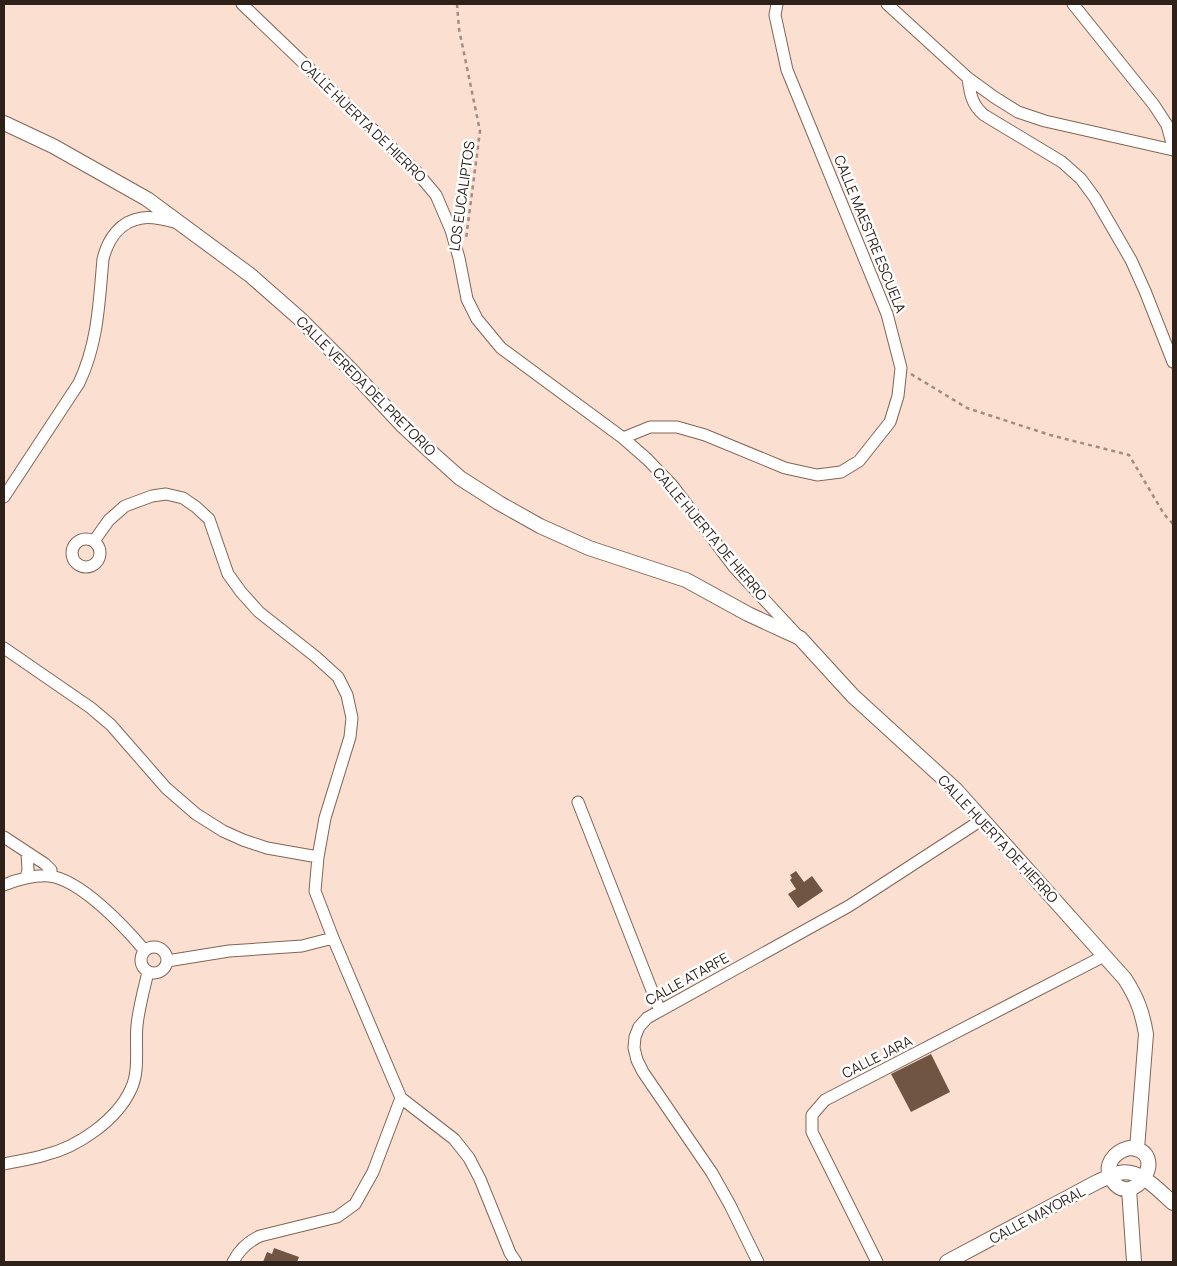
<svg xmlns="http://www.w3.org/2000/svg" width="1177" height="1266" font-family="Manrope,sans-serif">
	<rect width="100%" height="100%" fill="#fbdfd1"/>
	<path fill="#705543" d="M 796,871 L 804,882 L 812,876 L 823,891 L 798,908 L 788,894 L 796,889 L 790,880 L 792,878 L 790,875 Z
		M 931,1054 L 950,1092 L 911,1112 L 891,1074 Z
		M 274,1248 L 299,1257 L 297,1262 L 263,1262 L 267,1252 L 272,1254 Z"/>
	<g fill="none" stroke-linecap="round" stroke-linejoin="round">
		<g stroke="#836555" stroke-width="13">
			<path id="minor" d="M 242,4 L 415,170 L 436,195 L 451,230 L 459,258 L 467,299 L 477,319 L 501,348 L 623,438 L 647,459 L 672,485 L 734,567 L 798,636
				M 887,4 L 968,78 L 994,97 L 1018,112 L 1045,121 L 1173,150
				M 1073,4 L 1154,105 L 1167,125 L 1173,147
				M 968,78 C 970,94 972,105 984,115 L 1062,162 L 1081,179 L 1095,198 L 1131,260 L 1145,291 L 1173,362
				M 623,438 L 650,427 L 677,427 L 705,435 L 785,468 L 817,475 L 841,472 L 859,461 L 890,422 L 898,396 L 901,368 L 887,314 L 787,70 L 775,15 L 777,4
				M 4,497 L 79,383 C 98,343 99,303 103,259 C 108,239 120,221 142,218 C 153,216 167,220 178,223
				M72 553a14 14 0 1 1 28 0a14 14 0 1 1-28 0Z
				M 94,541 L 109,520 L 125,506 L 152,496 L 166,494 L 183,498 L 196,507 L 209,519 L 228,574 L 241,592 L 259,612 L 316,657 L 338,677 L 347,695 L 352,718 L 350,737 L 325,818 L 318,857 L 315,891 L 333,938 L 401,1098 L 454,1139 L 469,1158 L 480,1179 L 510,1253 L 516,1262
				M 4,648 L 91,708 L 111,725 L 166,788 L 196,814 L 223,831 L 243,840 L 267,848 L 318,857
				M 578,802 L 660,1011
				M 4,837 L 45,864 L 51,870 L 51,876
				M 26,877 L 28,870 L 27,853
				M 4,885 C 19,879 33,875 49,876 C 80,879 125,927 145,951
				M141 960a13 13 0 1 1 26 0a13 13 0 1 1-26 0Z
				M 167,961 L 229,951 L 302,946 L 333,938
				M 4,1164 C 18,1161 32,1159 45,1155 C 78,1147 117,1120 131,1089 C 140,1071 135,1045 137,1025 C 139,1007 144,989 148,972
				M 233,1262 C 239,1250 247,1242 260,1236 L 337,1217 L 355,1204 L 373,1172 L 401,1098
				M 758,1262 L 730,1205 L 712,1173 L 643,1072 L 637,1060 L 634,1048 L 635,1037 L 639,1027 L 647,1018 L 849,906 L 983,819
				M 877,1262 L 812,1132 L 812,1115 L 825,1100 L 1104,956"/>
		</g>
		<g stroke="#836555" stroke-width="16">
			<path id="tertiary" d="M 4,123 L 53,146 L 147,199 L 250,275 L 299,318 L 351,370 L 403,426 L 432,453 L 460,478 L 499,503 L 540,526 L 589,548 L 686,580 L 748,614 L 800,638 L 853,696 L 956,790 L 1125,979 C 1137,998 1142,1011 1146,1034 L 1137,1149
				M 1129,1148 C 1172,1150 1133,1212 1112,1180 C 1103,1165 1114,1152 1129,1148 Z
				M 1129,1189 L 1134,1262
				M 947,1262 L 1097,1182 C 1104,1179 1111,1175 1119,1173 C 1140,1168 1159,1191 1173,1203"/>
		</g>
		<path stroke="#a28d82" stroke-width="2.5" stroke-dasharray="4 4" stroke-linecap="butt" d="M 457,4 L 459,29 L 480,131 L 466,239
			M 911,374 L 967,408 L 1050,435 L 1129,455 L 1164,514 L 1173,524"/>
		<use href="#minor" stroke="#fff" stroke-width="11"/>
		<use href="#tertiary" stroke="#fff" stroke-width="14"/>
	</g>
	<g text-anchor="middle" stroke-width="5" stroke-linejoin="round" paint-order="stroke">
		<g font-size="14" fill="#2d211a" stroke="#fff">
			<text transform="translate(363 121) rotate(44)" y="5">CALLE HUERTA DE HIERRO</text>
			<text transform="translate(462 196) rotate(-82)" y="5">LOS EUCALIPTOS</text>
			<text transform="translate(870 234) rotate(68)" y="5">CALLE MAESTRE ESCUELA</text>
			<text transform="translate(366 386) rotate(45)" y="5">CALLE VEREDA DEL PRETORIO</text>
			<text transform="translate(710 534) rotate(50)" y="5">CALLE HUERTA DE HIERRO</text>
			<text transform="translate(998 839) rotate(47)" y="5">CALLE HUERTA DE HIERRO</text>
			<text transform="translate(687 979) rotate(-29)" y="5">CALLE ATARFE</text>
			<text transform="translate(877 1057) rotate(-27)" y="5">CALLE JARA</text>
			<text transform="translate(1037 1215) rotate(-28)" y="5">CALLE MAYORAL</text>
		</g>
	</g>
	<rect width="1177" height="1266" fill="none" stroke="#2d211a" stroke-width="10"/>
</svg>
